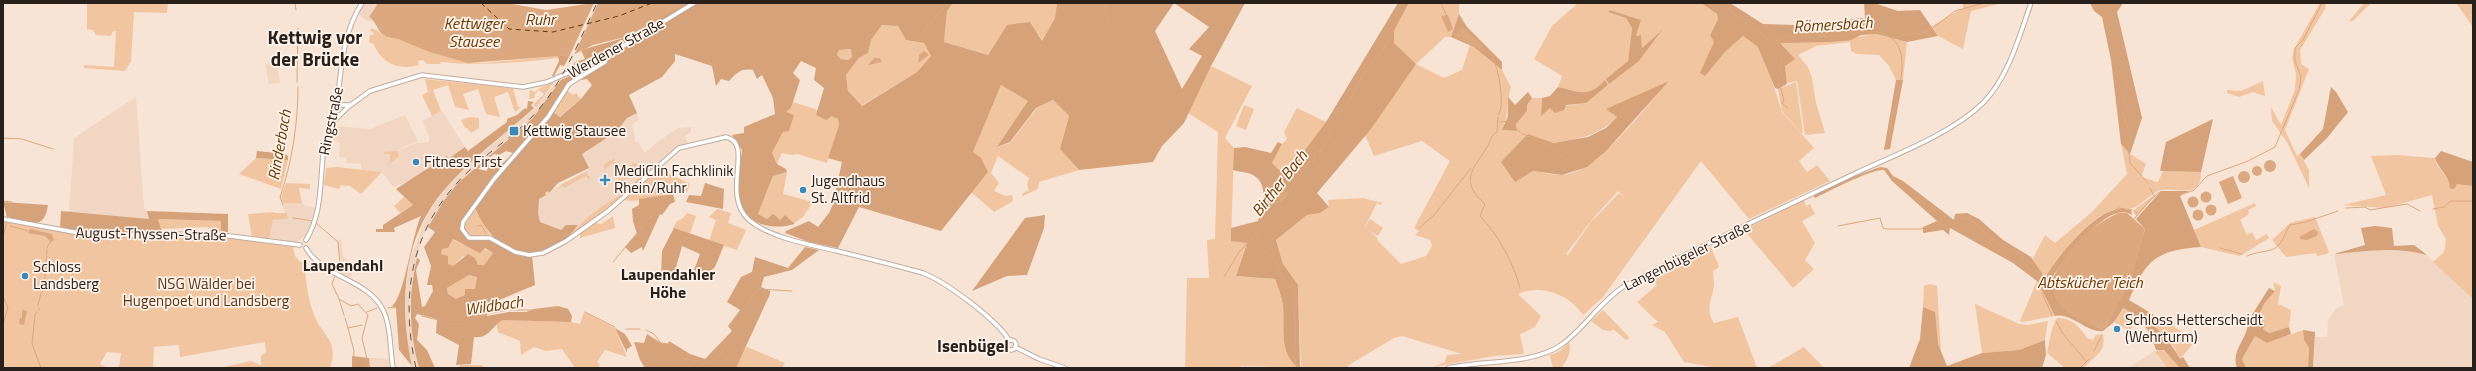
<svg xmlns="http://www.w3.org/2000/svg" width="2476" height="371" font-family="'Titillium Web',sans-serif">
	<rect width="100%" height="100%" fill="#f7e4d5"/>
	<path fill="#f1d7c3" d="M 365,3 L 377,5 L 369,17 L 373,20 L 367,21 L 358,14 Z
		M 277,62 L 280,83 L 269,84 L 265,64 Z
		M 559,83 L 532,119 L 466,175 L 435,213 L 422,239 L 412,280 L 410,319 L 419,368 L 412,368 L 406,338 L 403,301 L 410,259 L 427,215 L 443,191 L 460,172 L 536,107 L 554,84 Z
		M 136,97 L 144,209 L 147,210 L 150,219 L 69,212 L 74,138 Z
		M 442,111 L 465,147 L 448,159 L 446,156 L 416,178 L 393,187 L 382,172 L 361,170 L 361,164 L 346,163 L 347,158 L 339,157 L 340,143 L 328,138 L 333,126 L 370,129 L 405,115 L 418,141 L 397,150 L 402,149 L 416,143 L 429,142 L 429,136 L 422,121 Z
		M 637,113 L 639,120 L 632,125 L 636,143 L 638,142 L 644,152 L 646,152 L 660,140 L 678,128 L 691,127 L 691,132 L 685,136 L 688,143 L 679,147 L 607,210 L 566,239 L 576,227 L 538,238 L 537,192 L 554,189 L 587,170 L 589,168 L 582,154 L 616,132 L 627,118 Z
		M 281,203 L 302,203 L 306,206 L 318,208 L 314,219 L 292,219 L 313,221 L 305,236 L 297,242 L 292,243 L 269,238 L 273,220 L 288,219 Z
		M 338,239 L 341,240 L 343,257 L 357,266 L 349,279 L 339,272 L 341,266 Z
		M 2378,250 L 2405,250 L 2427,255 L 2473,299 L 2473,368 L 2313,368 L 2315,337 L 2327,337 L 2328,321 L 2336,308 L 2344,305 L 2334,254 Z
		M 2156,350 L 2157,356 L 2167,368 L 2128,368 Z
		M 369,358 L 389,359 L 390,368 L 370,368 Z"/>
	<path fill="#f2c5a1" fill-rule="evenodd" d="M 87,3 L 168,3 L 167,13 L 134,12 L 131,61 L 125,71 L 84,68 L 84,65 L 114,67 L 116,31 L 113,31 L 111,36 L 96,35 L 93,30 L 87,29 Z
		M 953,3 L 1057,3 L 1055,18 L 1042,41 L 1039,35 L 1007,25 L 988,55 L 944,42 L 947,11 Z
		M 1409,3 L 1459,3 L 1459,14 L 1451,37 L 1445,37 L 1416,64 L 1444,78 L 1462,70 L 1470,45 L 1474,47 L 1502,70 L 1511,87 C 1506,104 1510,112 1502,130 L 1517,131 L 1516,124 L 1527,111 L 1527,105 L 1532,98 L 1542,98 L 1541,115 L 1550,108 L 1586,103 L 1608,85 L 1605,81 C 1588,98 1580,92 1558,87 L 1562,76 L 1534,59 L 1552,26 L 1578,3 L 1701,3 L 1717,14 L 1718,19 L 1710,34 L 1714,42 L 1705,75 L 1725,52 L 1743,36 L 1758,47 L 1766,62 L 1782,112 L 1814,148 L 1799,161 L 1807,172 L 1817,165 L 1830,181 L 1749,219 L 1701,161 L 1603,297 L 1583,315 C 1569,294 1540,284 1518,294 L 1541,316 L 1535,327 L 1520,334 L 1524,354 L 1494,356 L 1433,367 L 1445,362 L 1447,355 L 1462,354 L 1402,336 L 1394,338 L 1349,365 L 1347,368 L 1301,368 L 1298,286 L 1283,264 L 1276,240 L 1307,215 L 1320,213 L 1329,207 L 1328,200 L 1362,198 L 1383,203 L 1380,205 L 1377,203 L 1364,228 L 1370,219 L 1383,228 L 1378,236 L 1368,230 L 1377,237 L 1377,240 L 1401,264 L 1426,256 L 1432,246 L 1430,240 L 1415,235 L 1419,231 L 1414,228 L 1450,161 L 1422,141 L 1374,156 L 1365,135 L 1371,129 L 1394,43 L 1394,30 ZM 1610,10 L 1641,20 L 1636,36 L 1641,35 L 1642,48 L 1663,29 L 1639,61 L 1607,79 L 1628,61 L 1632,28 L 1626,18 L 1608,12 ZM 1668,82 C 1645,107 1596,175 1561,175 C 1552,175 1542,172 1533,171 L 1553,143 C 1580,138 1597,137 1617,117 L 1607,109 ZM 1618,191 L 1627,200 L 1619,193 L 1591,222 L 1568,255 L 1566,254 L 1592,220 Z
		M 1963,3 L 2002,3 L 1971,11 L 1963,49 L 1938,36 L 1932,26 L 1963,8 Z
		M 2320,3 L 2326,3 L 2325,9 L 2300,50 L 2301,64 L 2309,69 L 2285,130 L 2297,156 L 2300,154 L 2309,170 L 2309,188 L 2287,142 L 2272,121 L 2271,107 L 2281,125 L 2295,90 L 2296,74 L 2292,57 L 2294,49 Z
		M 2364,3 L 2371,3 L 2353,21 L 2349,21 Z
		M 2456,3 L 2473,3 L 2473,27 Z
		M 882,25 L 898,26 L 906,40 L 924,43 L 931,56 L 917,72 L 861,106 L 848,91 L 846,75 L 859,58 L 868,53 L 871,40 Z
		M 372,28 L 389,38 L 398,39 L 429,52 L 465,62 L 485,63 L 558,56 L 558,58 C 518,63 477,66 441,62 L 440,64 L 427,64 L 423,60 L 418,61 L 419,65 C 398,71 381,63 373,43 L 369,43 L 370,35 L 375,34 L 370,30 Z
		M 1877,34 L 1907,42 L 1903,80 L 1896,80 L 1889,66 L 1879,55 L 1857,54 L 1851,51 L 1850,42 L 1816,46 L 1798,55 L 1808,67 L 1812,78 L 1816,103 L 1825,133 L 1805,135 L 1797,81 L 1787,83 L 1785,66 L 1794,59 L 1780,43 C 1798,40 1816,43 1834,41 C 1849,40 1862,35 1877,34 Z
		M 852,49 L 852,57 L 848,60 L 841,59 L 837,55 L 839,50 Z
		M 1211,66 L 1252,86 L 1225,138 L 1234,148 L 1231,241 L 1247,242 L 1236,276 L 1275,279 C 1278,287 1282,297 1283,306 C 1285,326 1278,356 1300,368 L 1241,366 L 1241,368 L 1185,368 L 1187,278 L 1209,278 L 1207,240 L 1215,239 L 1218,132 L 1188,113 Z
		M 425,79 L 513,88 L 518,107 L 522,106 L 515,112 L 508,92 L 494,97 L 500,117 L 486,114 L 478,89 L 463,94 L 469,110 L 455,107 L 448,85 L 433,90 L 441,111 L 432,116 L 422,95 L 428,92 Z
		M 2263,81 L 2265,96 L 2253,92 L 2239,97 L 2227,93 L 2227,90 L 2241,91 Z
		M 554,82 L 536,107 L 533,105 L 544,94 L 539,90 L 534,95 L 535,98 L 529,99 L 530,90 L 535,92 L 540,88 Z
		M 1796,82 L 1803,133 L 1801,133 L 1782,111 L 1778,89 Z
		M 1001,85 L 1029,101 L 998,147 L 1010,143 L 1037,108 L 1053,100 L 1069,116 L 1060,149 L 1079,170 L 1039,182 L 1038,189 L 1023,196 L 1022,194 L 1029,190 L 1027,185 L 1029,178 L 998,156 L 991,173 L 999,183 L 994,191 L 1006,196 L 1012,195 L 1013,201 L 994,212 L 971,192 L 988,172 L 973,152 Z
		M 566,90 L 573,95 L 576,93 L 581,99 L 559,117 L 552,112 Z
		M 793,102 L 818,110 L 816,115 L 829,112 L 838,119 L 839,125 L 827,163 L 797,154 L 792,155 L 782,153 L 777,164 L 772,153 L 783,132 L 786,112 L 791,108 Z
		M 1244,105 L 1254,109 L 1246,130 L 1236,126 Z
		M 1297,108 L 1326,122 L 1284,177 L 1272,163 L 1282,144 L 1287,139 L 1284,132 Z
		M 470,117 L 479,118 L 479,128 L 471,133 L 467,128 L 465,128 L 461,120 Z
		M 2121,144 L 2130,154 L 2146,164 L 2141,177 L 2158,182 L 2163,171 L 2201,172 C 2201,202 2174,185 2158,191 C 2148,196 2141,206 2130,209 C 2126,210 2121,208 2117,209 C 2090,215 2059,255 2045,278 L 2032,260 L 2045,235 L 2055,243 L 2092,212 L 2127,174 Z
		M 397,151 L 399,156 L 387,166 L 387,164 L 390,163 L 390,154 L 384,154 L 384,152 Z
		M 2397,155 L 2435,158 L 2437,165 L 2450,182 L 2473,186 L 2473,299 L 2433,262 L 2444,252 L 2446,239 L 2438,226 L 2432,195 L 2385,208 L 2343,205 L 2386,195 L 2371,156 Z
		M 256,158 L 288,160 L 281,189 L 239,174 Z
		M 615,158 L 614,161 L 621,170 L 634,163 L 637,164 L 639,173 L 643,179 L 596,218 L 566,238 C 576,229 586,218 597,210 C 610,200 630,192 638,177 L 633,166 L 619,173 L 613,163 L 604,170 L 604,164 Z
		M 337,167 L 382,172 L 361,194 L 350,186 L 341,185 L 339,189 L 324,185 L 326,168 Z
		M 658,168 L 690,184 L 687,192 L 677,188 L 676,191 L 672,190 L 673,194 L 633,201 L 624,200 Z
		M 586,172 L 590,177 L 589,180 L 586,176 L 564,188 L 563,186 L 558,189 L 562,184 Z
		M 787,172 L 783,194 L 813,202 L 803,217 L 794,223 L 785,215 L 780,220 L 767,219 L 758,214 L 773,176 Z
		M 622,176 L 627,177 L 622,186 L 626,189 L 620,192 L 617,180 Z
		M 286,183 L 310,184 L 310,189 L 299,188 L 302,203 L 283,203 L 281,197 Z
		M 2159,192 L 2137,216 L 2133,213 L 2136,208 Z
		M 404,197 L 413,205 L 400,213 L 394,206 Z
		M 1804,200 L 1806,206 L 1810,204 L 1815,214 L 1802,221 L 1815,243 L 1805,260 L 1814,269 L 1793,288 L 1744,230 Z
		M 2255,203 L 2256,206 L 2248,210 L 2249,214 L 2240,220 L 2247,235 L 2252,232 L 2256,240 L 2267,234 L 2269,238 L 2240,256 L 2201,247 L 2194,230 Z
		M 475,207 L 490,235 L 489,236 L 470,237 L 464,231 L 463,224 Z
		M 717,209 L 731,213 L 728,223 L 746,230 L 737,250 L 709,241 L 716,220 L 709,217 Z
		M 274,212 L 274,213 L 287,213 L 288,219 L 273,220 L 269,240 L 252,237 L 248,214 Z
		M 687,213 L 696,216 L 690,234 L 673,228 L 676,222 L 683,218 Z
		M 613,216 L 615,228 L 580,238 L 580,233 L 595,223 L 601,224 Z
		M 2315,217 L 2329,252 L 2327,254 L 2317,256 L 2316,253 L 2286,257 L 2272,240 L 2290,223 Z
		M 157,219 L 221,221 L 221,232 L 207,227 L 161,229 Z
		M 3,220 L 90,236 L 214,235 L 293,247 L 295,256 L 300,262 L 304,262 C 306,278 307,296 313,312 C 320,335 340,339 330,368 L 219,368 L 251,361 L 261,365 L 261,356 L 266,352 L 265,342 L 180,357 L 179,345 L 154,347 L 153,368 L 119,368 L 121,353 L 107,352 L 100,364 L 108,368 L 3,368 Z
		M 453,239 C 465,249 480,244 493,253 L 484,265 L 478,265 L 463,256 L 453,266 L 447,264 L 448,256 L 441,254 L 442,249 L 448,248 Z
		M 1711,247 L 1719,267 L 1713,271 C 1713,275 1714,280 1714,284 C 1713,299 1704,309 1714,323 L 1738,317 L 1757,368 L 1718,368 L 1684,362 L 1665,332 L 1652,325 L 1658,322 L 1637,302 L 1657,285 L 1650,275 Z
		M 469,275 L 477,277 L 475,290 L 456,300 L 448,294 L 447,288 Z
		M 2037,281 L 2055,316 L 2023,322 L 2020,321 Z
		M 2273,282 L 2281,286 L 2278,304 L 2291,310 L 2289,327 L 2269,333 L 2263,329 L 2258,317 L 2264,304 L 2275,291 Z
		M 1930,284 L 1937,286 L 1941,353 L 1923,307 L 1924,286 Z
		M 1975,304 L 2019,324 L 2028,325 L 2048,321 L 2045,340 L 2019,350 L 1982,353 Z
		M 2123,308 L 2138,317 L 2130,331 L 2114,322 Z
		M 1603,310 L 1630,338 L 1626,340 L 1613,329 L 1611,331 L 1603,330 L 1591,321 Z
		M 584,312 L 615,328 L 627,357 L 605,350 L 597,362 L 600,365 L 598,368 L 575,368 L 562,349 L 546,351 L 534,347 L 521,355 L 520,341 L 498,332 L 496,323 L 503,320 L 571,322 L 580,324 Z
		M 2154,315 L 2196,340 L 2180,359 L 2174,347 L 2149,321 Z
		M 2057,318 C 2071,317 2080,327 2087,338 L 2093,340 L 2096,335 L 2103,334 C 2107,352 2094,356 2084,368 L 2065,368 L 2047,353 L 2052,329 Z
		M 2303,330 L 2304,340 L 2309,348 L 2308,368 L 2246,368 L 2242,359 L 2255,336 L 2267,343 Z
		M 1569,342 C 1572,351 1567,361 1561,368 L 1553,368 L 1550,355 L 1560,351 Z
		M 747,347 L 785,363 L 782,368 L 736,368 L 743,351 Z
		M 1804,347 L 1824,368 L 1768,368 Z
		M 2160,349 L 2168,353 L 2180,368 L 2167,368 L 2155,352 Z
		M 460,365 L 482,365 L 484,368 L 459,368 Z"/>
	<path fill="#d5a27a" fill-rule="evenodd" d="M 686,3 L 692,3 L 606,55 L 571,72 L 570,69 L 575,62 L 585,59 L 581,50 L 620,39 Z
		M 695,3 L 953,3 L 947,11 L 944,42 L 988,55 L 1007,25 L 1030,22 L 1042,41 L 1055,18 L 1057,3 L 1245,3 L 1211,66 L 1184,123 L 1162,146 L 1153,162 L 1079,170 L 1060,149 L 1069,116 L 1053,100 L 1036,108 L 1010,142 L 997,147 L 1028,101 L 1001,85 L 973,152 L 981,158 L 988,172 L 941,231 L 859,207 L 838,248 L 809,242 L 785,233 L 786,231 L 809,221 L 818,227 L 829,213 L 833,204 L 842,162 L 828,158 L 839,125 L 838,119 L 832,116 L 826,120 L 816,115 L 824,88 L 814,80 L 816,68 L 801,61 L 793,73 L 800,80 L 791,108 L 786,112 L 794,115 L 789,131 L 783,132 L 772,153 L 777,164 L 786,169 L 787,172 L 773,176 L 758,214 L 767,219 L 773,214 L 780,220 L 785,215 L 795,224 C 767,232 738,222 738,187 C 737,175 741,162 742,150 L 732,135 L 744,133 L 744,127 L 775,114 L 773,98 L 762,75 L 757,79 L 753,70 C 740,68 737,73 729,81 L 721,79 L 716,86 L 712,66 L 675,54 L 675,61 L 662,77 L 629,95 L 637,113 L 627,118 L 616,132 L 582,154 L 589,168 L 558,183 L 549,193 L 548,191 L 545,193 L 546,195 L 539,199 L 538,214 L 540,222 L 561,230 L 566,225 L 578,225 C 574,230 569,237 564,240 C 524,268 491,247 475,207 L 488,188 L 552,112 L 560,117 L 581,99 L 592,85 L 587,79 L 574,81 ZM 1174,3 L 1209,27 L 1189,49 L 1202,56 L 1182,89 L 1155,31 ZM 882,25 L 898,26 L 906,40 L 924,43 L 931,56 L 917,72 L 862,106 L 848,91 L 846,75 L 859,58 L 868,53 L 871,40 ZM 851,49 L 852,57 L 848,60 L 841,59 L 837,55 L 839,50 Z
		M 1398,3 L 1409,3 L 1394,30 L 1394,43 L 1416,64 L 1371,129 L 1317,193 L 1329,207 L 1320,213 L 1307,215 L 1276,240 L 1283,264 L 1298,285 L 1300,368 C 1278,356 1285,326 1283,306 C 1282,297 1278,287 1275,279 L 1236,276 L 1247,243 L 1231,241 L 1231,228 L 1258,221 C 1263,207 1270,182 1251,174 C 1246,172 1239,172 1233,170 L 1234,148 L 1245,147 L 1271,153 L 1278,142 L 1282,144 L 1272,163 L 1285,176 L 1326,122 Z
		M 1701,3 L 1730,3 L 1763,24 L 1794,25 L 1865,18 L 1864,3 L 1874,3 L 1898,11 L 1920,10 L 1938,36 L 1907,42 L 1877,34 L 1861,35 L 1851,40 L 1832,42 L 1780,43 L 1795,59 L 1785,66 L 1787,84 L 1778,89 L 1775,88 L 1758,47 L 1743,36 L 1725,52 L 1705,76 L 1700,73 L 1714,42 L 1710,35 L 1718,19 L 1717,14 Z
		M 2090,3 L 2123,3 L 2117,12 L 2142,118 L 2130,154 L 2121,144 L 2111,60 L 2102,17 L 2094,11 Z
		M 1610,10 L 1641,20 L 1636,36 L 1641,35 L 1642,48 L 1663,29 L 1639,61 L 1609,84 L 1606,79 L 1628,61 L 1632,28 L 1626,18 L 1608,12 Z
		M 1459,14 L 1467,27 L 1502,62 L 1502,70 L 1474,47 L 1451,37 Z
		M 570,55 L 564,66 L 560,65 L 554,76 L 552,76 L 559,61 L 558,56 Z
		M 602,60 L 570,82 L 548,116 L 460,225 L 462,233 L 468,238 L 488,238 L 502,246 L 532,255 L 535,285 L 485,306 L 487,316 L 509,312 L 526,312 L 534,309 L 558,306 L 568,309 L 572,316 L 571,322 L 503,320 C 491,326 490,339 474,337 L 471,364 L 456,365 L 459,345 L 436,333 L 437,319 L 417,314 L 415,318 L 419,324 L 417,340 L 427,350 L 435,368 L 419,368 C 409,330 408,296 417,258 L 420,260 L 416,270 L 422,307 L 425,306 L 433,291 L 432,285 L 427,285 L 431,266 L 424,247 L 435,232 L 428,227 L 443,202 L 457,184 L 532,119 L 561,80 ZM 506,151 L 513,153 L 498,168 L 488,165 L 487,171 L 478,169 L 494,154 L 499,155 ZM 453,239 L 480,253 L 485,248 L 493,253 L 484,265 L 478,265 L 475,258 L 468,254 L 453,266 L 448,264 L 448,256 L 441,254 L 442,249 L 448,248 ZM 469,275 L 477,277 L 475,289 L 465,289 L 465,295 L 456,299 L 448,294 L 447,288 Z
		M 1605,80 L 1608,85 L 1586,103 L 1566,105 L 1564,110 L 1555,113 L 1550,108 L 1541,116 L 1542,98 L 1550,96 L 1558,87 C 1580,92 1588,98 1605,80 Z
		M 1896,80 L 1903,80 L 1890,149 L 1884,150 Z
		M 1669,81 L 1606,151 L 1587,167 L 1562,175 L 1533,171 L 1515,182 L 1501,162 L 1528,134 L 1553,143 L 1588,137 L 1606,128 L 1617,117 L 1606,109 Z
		M 2331,87 L 2336,92 L 2348,112 L 2327,138 L 2304,160 L 2300,154 L 2323,129 Z
		M 1528,92 L 1532,98 L 1527,105 L 1527,111 L 1516,124 L 1517,131 L 1502,130 L 1508,116 L 1508,97 L 1515,105 Z
		M 528,101 L 534,102 L 531,105 L 534,108 C 504,135 470,159 444,190 C 401,240 399,306 412,366 L 399,350 L 396,308 L 392,306 C 404,297 412,235 421,216 L 394,228 L 395,232 L 376,232 L 376,229 L 383,229 L 383,225 L 413,205 L 396,189 L 447,156 L 448,159 L 465,147 L 468,151 L 507,122 L 507,119 L 517,115 L 525,108 L 527,109 Z
		M 2213,119 L 2201,172 L 2160,171 L 2166,142 Z
		M 257,151 L 285,154 L 288,156 L 288,160 L 256,158 Z
		M 2441,151 L 2473,162 L 2473,186 L 2457,184 L 2454,189 L 2450,188 C 2450,176 2438,169 2435,158 Z
		M 1880,167 L 1887,168 L 1893,176 L 1903,181 L 1954,220 L 1955,214 L 1967,213 L 1979,219 L 2003,240 L 2031,257 L 2045,278 C 2058,256 2092,213 2119,209 C 2122,208 2127,210 2131,210 L 2132,215 C 2109,199 2064,259 2053,276 C 2065,290 2086,329 2105,329 L 2130,279 L 2145,229 L 2136,219 L 2161,191 L 2189,191 L 2180,196 L 2201,247 C 2156,250 2146,260 2129,300 L 2154,315 L 2149,321 C 2161,332 2172,344 2180,359 L 2183,357 L 2190,368 L 2180,368 L 2164,350 L 2156,350 C 2150,330 2142,319 2123,308 L 2114,322 L 2103,331 C 2087,333 2071,312 2055,316 L 2037,281 L 2013,263 L 1950,228 L 1949,235 L 1943,230 L 1923,233 L 1923,227 L 1937,221 L 1892,181 L 1884,170 C 1873,168 1827,192 1815,198 L 1813,195 L 1850,178 Z
		M 705,183 L 724,189 L 723,209 L 686,202 L 689,195 L 701,196 Z
		M 673,194 L 675,202 L 670,204 L 662,215 L 660,214 L 643,251 L 642,247 L 631,253 L 625,247 L 637,234 L 633,221 L 632,209 L 639,205 L 639,199 Z
		M 3,202 L 48,205 C 44,233 28,221 7,217 Z
		M 61,211 L 149,219 L 147,211 L 228,214 L 228,232 L 221,232 L 221,221 L 158,219 L 162,232 L 112,234 L 60,228 Z
		M 1045,215 L 1044,228 L 1027,275 L 1007,276 L 972,291 L 1025,218 Z
		M 2375,226 L 2392,228 L 2394,246 L 2414,245 L 2427,255 C 2397,246 2365,251 2334,254 L 2365,245 L 2361,228 Z
		M 674,228 L 724,245 L 715,267 L 702,279 L 694,270 L 700,254 L 682,246 L 673,278 L 661,277 L 662,251 Z
		M 805,247 L 819,250 L 792,270 L 764,277 L 761,287 L 770,291 L 770,294 L 736,368 L 645,368 L 640,360 L 634,342 L 644,343 L 647,334 L 661,343 L 668,344 L 669,341 L 690,354 L 705,359 L 732,331 L 728,326 L 740,310 L 727,302 L 741,277 L 752,272 L 755,257 L 788,268 Z
		M 2269,288 L 2275,291 L 2264,304 L 2258,317 L 2265,325 L 2263,329 L 2269,333 L 2289,327 L 2291,334 L 2267,343 L 2255,336 L 2242,359 L 2246,368 L 2237,368 C 2230,350 2249,338 2248,321 Z
		M 1923,307 L 1935,312 L 1938,344 L 1947,366 L 1982,353 L 2019,350 L 2045,340 L 2046,355 L 2042,368 L 1909,368 L 1920,339 Z
		M 615,328 L 625,334 L 632,346 L 627,349 L 627,353 Z
		M 2303,330 L 2315,332 L 2313,368 L 2308,368 L 2309,348 L 2304,340 Z
		M 352,356 L 369,358 L 370,368 L 352,368 Z"/>
	<path fill="#dba87f" d="M 375,3 L 507,3 L 546,10 L 593,3 L 686,3 L 629,36 L 593,45 L 573,55 L 468,63 L 429,52 L 398,39 C 374,37 381,25 369,17 L 377,5 Z
		M 1448,15 L 1453,29 L 1448,32 L 1441,16 Z
		M 1462,27 L 1483,46 L 1480,49 L 1459,39 L 1455,35 Z
		M 924,51 L 929,55 L 918,63 L 919,55 Z
		M 874,58 L 880,58 L 882,62 L 868,65 Z
		M2264 166a6 6 0 1 1 12 0a6 6 0 1 1-12 0Z
		M2252 171a5 5 0 1 1 10 0a5 5 0 1 1-10 0Z
		M2238 177a6 6 0 1 1 12 0a6 6 0 1 1-12 0Z
		M 2233,176 L 2242,198 L 2228,204 L 2219,182 Z
		M 1279,187 L 1289,193 L 1281,203 L 1278,196 L 1272,190 Z
		M2200.5 197a5.5 5.5 0 1 1 11 0a5.5 5.5 0 1 1-11 0Z
		M2187.5 202a5.5 5.5 0 1 1 11 0a5.5 5.5 0 1 1-11 0Z
		M2205.5 210a5.5 5.5 0 1 1 11 0a5.5 5.5 0 1 1-11 0Z
		M2192.5 215a5.5 5.5 0 1 1 11 0a5.5 5.5 0 1 1-11 0Z
		M 2118,213 L 2127,213 L 2145,229 L 2131,279 L 2105,329 L 2103,329 C 2080,321 2055,311 2051,284 C 2061,253 2090,226 2118,213 Z
		M 30,229 L 52,234 L 54,240 L 51,242 L 45,236 L 28,233 Z
		M 2314,229 L 2318,232 L 2317,236 L 2307,240 L 2301,239 L 2299,237 Z
		M 22,310 L 27,311 L 24,325 L 19,324 L 20,318 L 22,318 Z"/>
	<path fill="#f7e4d5" d="M 594,3 L 598,3 L 573,57 L 569,57 Z"/>
	<g fill="none" stroke-linecap="round" stroke-linejoin="round">
		<path stroke="#dba87f" stroke-width="1" d="M 295,3 L 296,10
			M 1105,3 L 1109,21 L 1105,39
			M 1441,3 L 1447,16
			M 1720,3 L 1770,41 C 1793,33 1814,37 1837,36 C 1847,36 1858,31 1867,31 C 1918,32 1900,82 1894,114 L 1892,116 L 1887,148
			M 919,37 L 942,9
			M 1893,38 L 1929,31 L 1955,11 L 1984,3
			M 1776,39 L 1779,47
			M 1482,48 C 1485,50 1490,53 1492,56 C 1498,66 1506,106 1498,115
			M 1781,57 L 1780,69 L 1782,74 L 1778,80 L 1784,100 L 1782,103 L 1788,108
			M 297,82 L 298,28
			M 2126,82 L 2127,86 L 2123,96 L 2126,108 L 2123,113 L 2131,138 L 2128,145 L 2130,163 L 2148,183
			M 1498,117 L 1497,132 C 1490,136 1491,141 1487,147 C 1474,169 1458,180 1485,204 L 1480,216 C 1498,234 1514,264 1520,288
			M 1500,122 L 1509,121 L 1521,133 L 1554,149 L 1572,165
			M 3,138 L 22,139 L 53,149
			M 2150,188 L 2154,196
			M 1289,193 L 1294,185 L 1294,182 L 1310,162 L 1314,161 L 1316,152 L 1321,151 L 1331,133 L 1331,130 L 1339,120 L 1338,114 L 1350,100 L 1366,70 L 1384,49 L 1408,3
			M 3,201 L 12,202 L 8,218
			M 1278,201 C 1277,203 1275,203 1273,204 C 1259,213 1260,232 1259,245 C 1267,253 1281,263 1280,275 L 1293,289 L 1296,304 L 1294,315 L 1296,329 L 1294,356 L 1297,368
			M 283,205 L 280,197 C 292,163 298,123 298,87
			M 2346,208 L 2365,207 L 2370,210 L 2407,204 L 2420,211
			M 2433,209 L 2444,207 L 2451,201 L 2473,201
			M 2134,211 L 2138,213
			M 293,218 L 314,221
			M 1958,219 L 1971,219 L 1996,243 L 2022,255 L 2022,258 L 2027,261
			M 2134,219 L 2152,198 L 2160,192 L 2186,193 L 2194,190 L 2207,176 L 2248,161 L 2275,147 L 2299,90 L 2301,77 L 2295,61 L 2295,48 L 2303,40 L 2322,3
			M 316,223 L 338,242 L 340,264 L 337,272
			M 10,226 L 28,231
			M 478,226 L 481,225 L 486,233
			M 1838,226 L 1880,218 L 1883,228 L 1887,229 L 1920,229 L 1939,224 L 1947,225
			M 1419,228 L 1434,215 L 1471,168
			M 3,237 L 7,221
			M 47,248 L 50,242
			M 2220,248 L 2242,254
			M 2247,256 C 2256,252 2264,252 2271,250 C 2282,247 2285,232 2290,225 L 2306,222 L 2338,211
			M 613,262 L 651,216 L 667,201
			M 2031,264 L 2044,279
			M 335,276 L 332,284 L 339,299 L 351,306 L 358,304 L 368,315 L 362,338 L 369,368
			M 1224,277 L 1239,252 L 1258,232
			M 2049,277 C 2064,246 2090,224 2119,208 L 2132,210
			M 2042,293 L 2052,315
			M 3,297 L 8,307 L 3,324
			M 339,299 L 344,315
			M 38,305 L 41,293 L 44,290 L 47,250
			M 388,308 L 396,307
			M 39,310 L 39,308
			M 37,312 L 35,315 L 32,344 L 41,368
			M 367,312 L 377,308
			M 585,312 L 615,327
			M 422,316 L 438,320 L 471,321 L 490,313 L 510,310 L 548,310 L 554,307 L 569,312
			M 345,318 L 348,328
			M 2056,321 L 2063,334 L 2086,361
			M 626,329 L 640,329
			M 646,330 L 654,334 L 661,343 L 668,344 L 684,358 L 705,363 L 713,361 L 721,354 L 733,332 L 729,326 L 759,289 L 792,291
			M 2094,351 L 2101,337
			M 353,368 L 354,351 L 348,328 L 362,325
			M 2080,368 L 2090,358"/>
		<path stroke="#683905" stroke-width="1" stroke-dasharray="5 4" stroke-linecap="butt" d="M 481,3 L 509,29 L 553,32 L 619,16 L 652,3"/>
		<g stroke="#beac9e" stroke-width="5.5">
			<path id="major" d="M 607,56 L 605,62 L 569,84 L 548,117 L 494,179 L 463,222 L 462,229 L 469,238 L 490,238 L 515,252 L 529,255 L 543,253 L 566,241 L 608,211 L 679,148 L 726,137 C 755,143 720,194 749,220 C 770,238 812,245 837,251 C 866,258 894,265 923,273 C 946,282 996,319 1009,340
				M 336,105 L 350,105
				M 334,121 L 348,107 L 370,91 L 422,75 L 523,87 L 547,82 L 607,56 L 694,3
				M 3,219 L 90,235 L 214,234 L 300,245
				M 306,240 C 322,214 320,184 323,155 C 325,142 332,132 334,120 C 342,81 339,38 362,3
				M 306,248 C 322,277 366,279 382,308 C 391,324 390,350 393,368
				M1006 345a5 5 0 1 1 10 0a5 5 0 1 1-10 0Z
				M 1015,347 L 1039,359 L 1065,368
				M 1448,368 C 1483,360 1532,365 1561,345 C 1584,329 1599,303 1623,287 C 1699,246 1778,210 1856,173 C 1897,154 1951,134 1983,103 C 2009,76 2019,37 2031,3"/>
		</g>
		<use href="#major" stroke="#fff" stroke-width="3.5"/>
		<path stroke="#61564f" stroke-width="1" stroke-dasharray="7 7" stroke-linecap="butt" d="M 416,368 C 399,292 412,223 471,169 C 493,148 519,133 539,109 C 565,78 580,39 597,3"/>
	</g>
	<g fill="#3988ba" stroke="#fff3ea" stroke-width="1.5">
		<rect x="509" y="126" width="10" height="10" rx="2"/>
		<circle cx="416" cy="162" r="4"/>
		<path d="M603 174h4v4h4v4h-4v4h-4v-4h-4v-4h4z"/>
		<circle cx="803" cy="190" r="4"/>
		<circle cx="25" cy="276" r="4"/>
		<circle cx="2117" cy="329" r="4"/>
	</g>
	<g text-anchor="middle" stroke-width="3.5" stroke-linejoin="round" paint-order="stroke">
		<g font-size="15" fill="#27201b" stroke="#fff3ea">
			<text transform="translate(616 48) rotate(-29)" y="5">Werdener Straße</text>
			<text transform="translate(331 121) rotate(-78)" y="5">Ringstraße</text>
			<text transform="translate(151 234) rotate(1)" y="5">August-Thyssen-Straße</text>
			<text transform="translate(1687 256) rotate(-26)" y="5">Langenbügeler Straße</text>
		</g>
		<g font-size="15" fill="#27201b" stroke="#fff3ea" text-anchor="start">
			<text x="523" y="136">Kettwig Stausee</text>
			<text x="424" y="167">Fitness First</text>
			<text x="614" y="176">MediClin Fachklinik<tspan x="614" dy="17">Rhein/Ruhr</tspan></text>
			<text x="811" y="186">Jugendhaus<tspan x="811" dy="17">St. Altfrid</tspan></text>
			<text x="33" y="272">Schloss<tspan x="33" dy="17">Landsberg</tspan></text>
			<text x="2125" y="325">Schloss Hetterscheidt<tspan x="2125" dy="17">(Wehrturm)</tspan></text>
		</g>
		<g font-size="15" fill="#573516" stroke="#fff3ea">
			<text x="206" y="289">NSG Wälder bei<tspan x="206" dy="17">Hugenpoet und Landsberg</tspan></text>
		</g>
		<g font-size="16" font-style="italic" fill="#683905" stroke="#fff3ea">
			<text x="540" y="25">Ruhr</text>
			<text x="474" y="29">Kettwiger<tspan x="474" dy="18">Stausee</tspan></text>
			<text transform="translate(1833 24) rotate(-3)" y="6">Römersbach</text>
			<text transform="translate(279 145) rotate(-80)" y="6">Rinderbach</text>
			<text transform="translate(1279 183) rotate(-52)" y="6">Birther Bach</text>
			<text x="2090" y="288">Abtskücher Teich</text>
			<text transform="translate(494 305) rotate(-8)" y="6">Wildbach</text>
		</g>
		<g font-size="16" font-weight="bold" fill="#27201b" stroke="#fff3ea">
			<text x="343" y="271">Laupendahl</text>
			<text x="668" y="280">Laupendahler<tspan x="668" dy="18">Höhe</tspan></text>
		</g>
		<g font-size="17" font-weight="bold" fill="#27201b" stroke="#fff3ea">
			<text x="973" y="352">Isenbügel</text>
		</g>
		<g font-size="19" font-weight="bold" fill="#27201b" stroke="#fff3ea">
			<text x="315" y="44">Kettwig vor<tspan x="315" dy="22">der Brücke</tspan></text>
		</g>
	</g>
	<rect width="2476" height="371" fill="none" stroke="#27201b" stroke-width="8"/>
</svg>
